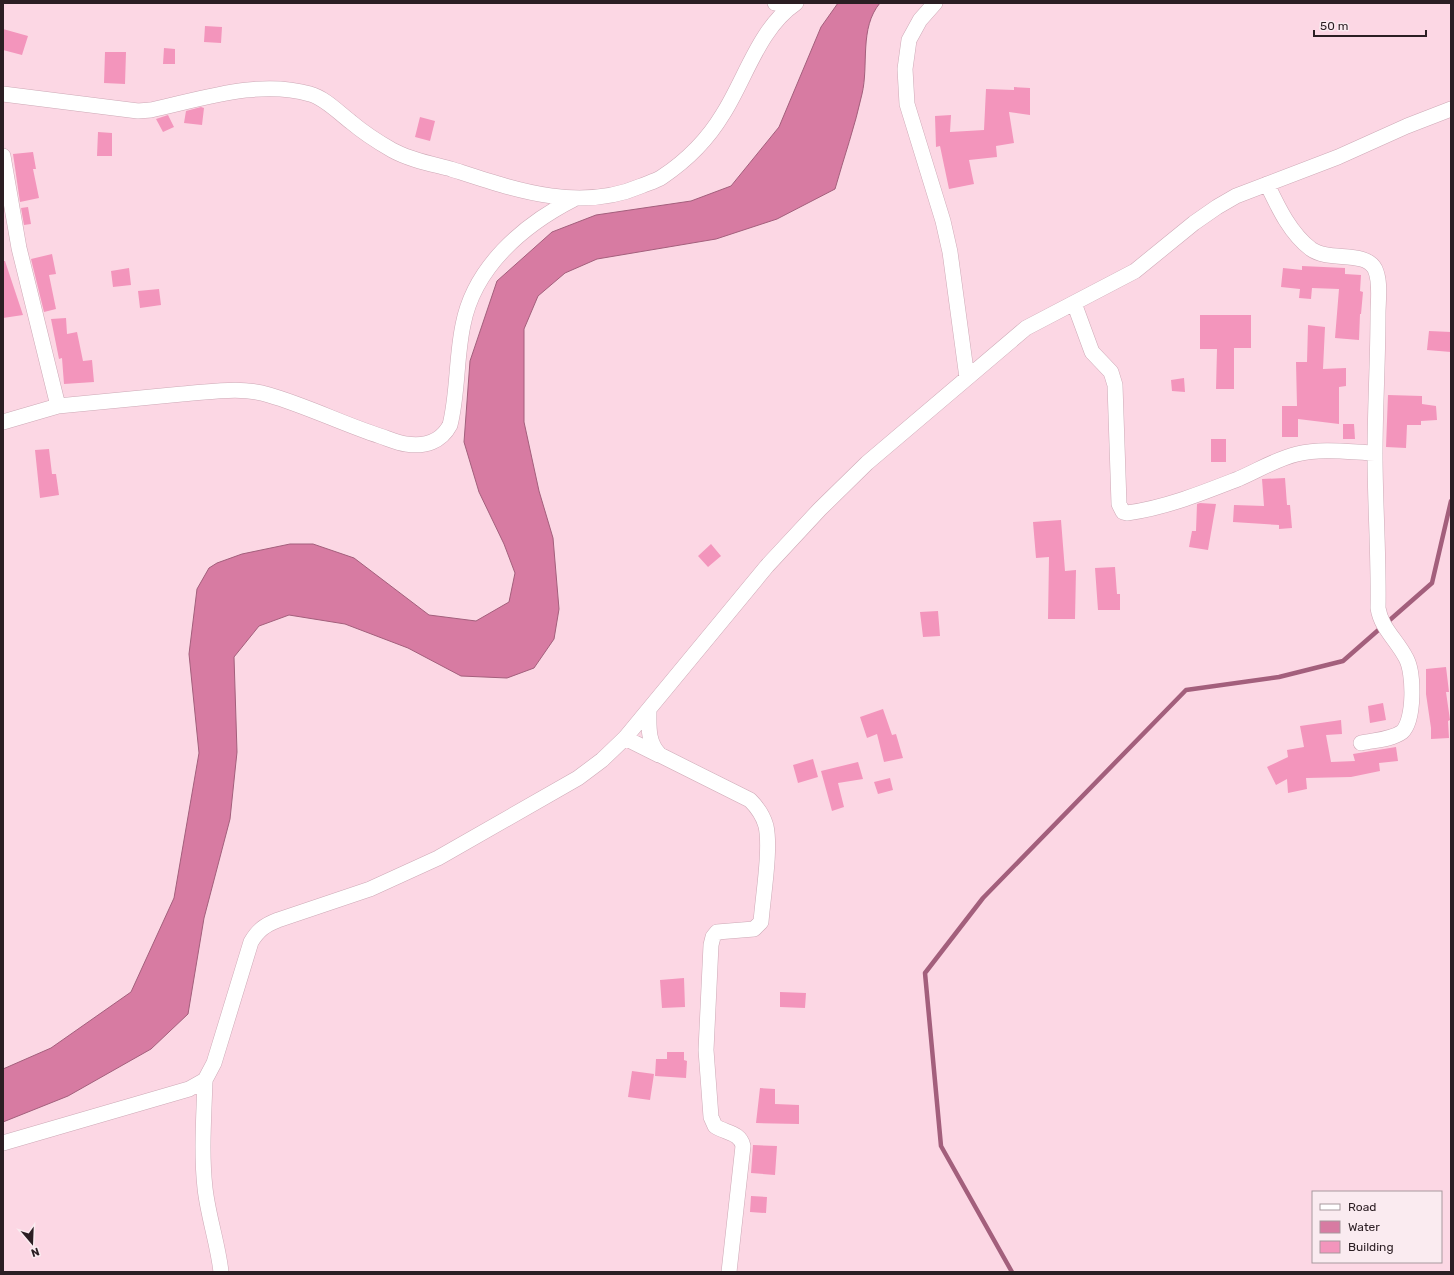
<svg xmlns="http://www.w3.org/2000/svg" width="1454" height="1275" font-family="Rubik,sans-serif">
	<rect width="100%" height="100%" fill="#fcd7e4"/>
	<path fill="#d77ba2" stroke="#a35f7c" d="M 838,3 L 880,3 C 859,28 869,65 862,94 C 855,126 844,157 835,189 L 777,219 L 716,239 L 597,259 L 565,273 L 538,296 L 524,329 L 524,422 L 539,491 L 553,538 L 559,609 L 554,639 L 534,668 L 507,678 L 461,676 L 408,648 L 345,624 L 289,615 L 259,626 L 234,657 L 237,752 L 230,819 L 204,918 L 188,1014 L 151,1049 L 68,1096 L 3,1122 L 3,1069 L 51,1048 L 131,992 L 174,898 L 199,753 L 189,654 L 197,589 L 209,568 L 217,563 L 242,554 L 290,544 L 313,544 L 354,558 L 429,615 L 476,621 L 509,602 L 515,573 L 504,544 L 479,492 L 464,442 L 470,361 L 497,281 L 552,232 L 596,215 L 691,201 L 731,186 L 779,127 L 821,27 Z"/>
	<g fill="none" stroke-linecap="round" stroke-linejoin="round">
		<path stroke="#a35f7c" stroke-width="4.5" d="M 1012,1272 L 941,1146 L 925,973 L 983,898 L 1186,690 L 1279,677 L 1343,661 L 1432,583 L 1451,501"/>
	</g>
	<path fill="#f395bc" d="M 205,26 L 222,27 L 221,43 L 204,42 Z
		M 3,29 L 28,36 L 22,55 L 3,50 Z
		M 164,48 L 175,49 L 175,64 L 163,64 Z
		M 105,52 L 126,52 L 125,84 L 104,83 Z
		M 1014,87 L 1030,88 L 1030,115 L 1009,112 L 1014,143 L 996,146 L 997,157 L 969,160 L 974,184 L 949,189 L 940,146 L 936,147 L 935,116 L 951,115 L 950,132 L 984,130 L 986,89 L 1014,90 Z
		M 201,107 L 204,108 L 202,125 L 184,123 L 186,111 Z
		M 168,115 L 174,127 L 163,132 L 156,119 Z
		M 420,117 L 435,121 L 430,141 L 415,137 Z
		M 98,132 L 112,133 L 112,156 L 97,156 Z
		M 33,152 L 36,169 L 33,169 L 39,198 L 20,202 L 13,154 Z
		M 28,207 L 31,224 L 24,225 L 21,208 Z
		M 52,254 L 56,274 L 49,275 L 56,309 L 44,312 L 31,259 Z
		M 3,261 L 5,261 L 23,315 L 3,318 Z
		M 1302,266 L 1345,268 L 1345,274 L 1361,275 L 1360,291 L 1363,292 L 1361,314 L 1360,314 L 1359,340 L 1335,338 L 1339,289 L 1312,288 L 1311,299 L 1299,298 L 1300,289 L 1281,287 L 1283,268 L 1302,270 Z
		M 129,268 L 131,285 L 113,287 L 111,271 Z
		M 159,289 L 161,305 L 140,308 L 138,291 Z
		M 1200,315 L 1251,315 L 1251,348 L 1234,348 L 1234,389 L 1216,389 L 1217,349 L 1200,349 Z
		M 66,318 L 67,334 L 77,332 L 83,361 L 92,360 L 94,382 L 64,384 L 62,358 L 59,359 L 51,319 Z
		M 1308,325 L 1325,327 L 1323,369 L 1346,368 L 1346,386 L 1339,387 L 1339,424 L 1298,419 L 1298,437 L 1282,437 L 1282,406 L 1297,406 L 1296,362 L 1307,362 Z
		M 1429,331 L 1451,332 L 1451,352 L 1427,350 Z
		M 1184,378 L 1185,392 L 1172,391 L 1171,380 Z
		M 1388,395 L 1422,396 L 1422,404 L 1436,406 L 1437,420 L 1421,421 L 1421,425 L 1407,425 L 1406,448 L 1386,447 Z
		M 1343,424 L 1354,424 L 1355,439 L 1343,439 Z
		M 1211,439 L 1226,439 L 1226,462 L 1211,462 Z
		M 49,449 L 52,474 L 56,474 L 59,495 L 40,498 L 35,450 Z
		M 1285,478 L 1287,505 L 1290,505 L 1292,528 L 1279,529 L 1279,525 L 1233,522 L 1234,505 L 1264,506 L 1262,479 Z
		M 1200,503 L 1216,504 L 1208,550 L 1189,547 L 1192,531 L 1196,531 L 1197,504 Z
		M 1061,520 L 1065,571 L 1076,570 L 1075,619 L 1048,619 L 1049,557 L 1036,558 L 1033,522 Z
		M 711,544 L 721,556 L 708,567 L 698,556 Z
		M 1115,567 L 1117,594 L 1120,594 L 1120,610 L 1098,610 L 1095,568 Z
		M 938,611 L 940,636 L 923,637 L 920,612 Z
		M 1446,667 L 1449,692 L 1446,692 L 1450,720 L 1448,721 L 1449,738 L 1431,739 L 1431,728 L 1426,694 L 1426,669 Z
		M 1383,703 L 1386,720 L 1370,723 L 1368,706 Z
		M 883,709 L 892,735 L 896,734 L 903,758 L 884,762 L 877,734 L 867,738 L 860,717 Z
		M 1341,720 L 1342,734 L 1326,735 L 1331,762 L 1355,761 L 1353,754 L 1396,747 L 1398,761 L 1379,763 L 1380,771 L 1351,777 L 1306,778 L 1307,789 L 1288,793 L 1287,779 L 1276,785 L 1267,767 L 1288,757 L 1287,750 L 1304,747 L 1300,726 Z
		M 813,759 L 818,777 L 798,783 L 793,765 Z
		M 858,762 L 863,779 L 838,783 L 844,807 L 832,811 L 821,771 Z
		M 890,778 L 893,790 L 878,794 L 874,782 Z
		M 684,978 L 685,1007 L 662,1008 L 660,980 Z
		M 780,992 L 806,993 L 805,1008 L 780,1007 Z
		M 667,1052 L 684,1052 L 684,1060 L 687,1061 L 686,1078 L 655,1076 L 656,1059 L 667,1059 Z
		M 632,1071 L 654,1074 L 650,1100 L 628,1097 Z
		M 760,1088 L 775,1089 L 775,1104 L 799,1105 L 799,1124 L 756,1123 Z
		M 753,1145 L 777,1146 L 775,1175 L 751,1173 Z
		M 751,1196 L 767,1197 L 766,1213 L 750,1212 Z"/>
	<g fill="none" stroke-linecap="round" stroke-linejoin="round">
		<g stroke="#cda9b6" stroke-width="16">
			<path id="street" d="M 775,3 L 793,5
				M 935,3 L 920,20 L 909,40 L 905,69 L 907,104 L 943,221 L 950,252 L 967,378
				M 3,94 L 138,111 L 151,110 C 202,99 259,79 310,94 C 325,98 339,113 351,122 C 364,133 378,142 392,150 C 410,160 432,164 451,169 C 513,189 578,213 641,186 C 648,183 656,181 662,177 C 686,161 708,139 723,114 C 746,78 759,28 796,3
				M 3,156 L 19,248 L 58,406 L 3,422
				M 1267,184 C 1278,207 1290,233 1311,249 C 1329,262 1365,250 1375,269 C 1381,282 1378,300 1378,314 C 1378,361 1375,407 1375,454 C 1375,505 1379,557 1378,608 C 1381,628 1397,640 1406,658 C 1414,672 1415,720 1402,732 C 1391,740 1373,740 1361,743
				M 1074,303 L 1092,352 L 1111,372 L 1115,385 L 1119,504 L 1123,512 L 1127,513 C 1165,508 1202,493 1238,479 C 1257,471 1276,459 1297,454 C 1322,448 1349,452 1375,453
				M 58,406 C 100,402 141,398 182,394 C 212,392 240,386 269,395 C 307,406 343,424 380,436 C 389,439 398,443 406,444 C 425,447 441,442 450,425 C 458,393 456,358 463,325 C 474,267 523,225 574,199
				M 649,709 C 649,726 647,742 660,755 L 750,800 C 757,807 763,815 766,826 C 771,849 763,896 761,922 L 754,929 L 717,932 L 713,937 L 711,945 L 706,1050 L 711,1117 L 715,1126 C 725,1133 740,1132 743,1146 L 729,1272
				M 625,738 L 659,755
				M 205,1080 C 204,1116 201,1152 205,1188 C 208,1216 218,1244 221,1272
				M 3,1143 L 189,1089 L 205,1080 L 214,1063 L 251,942 C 258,930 265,925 278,920 L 370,889 L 438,858 L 578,778 L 602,760 L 625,738 L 767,566 L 820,509 L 867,463 L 1026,328 L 1135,271 L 1194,223 L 1217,207 L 1236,196 L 1338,157 L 1407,126 L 1451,109"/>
		</g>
		<use href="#street" stroke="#fff" stroke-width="15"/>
	</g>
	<rect width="1454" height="1275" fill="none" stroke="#2b1e23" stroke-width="8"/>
	<rect x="1312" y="1191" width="130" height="72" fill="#faebf0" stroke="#a7999e"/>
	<rect x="1320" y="1204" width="20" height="6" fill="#ffffff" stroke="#a7999e"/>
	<text x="1348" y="1211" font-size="12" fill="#2b1e23">Road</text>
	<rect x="1320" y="1221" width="20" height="12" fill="#d77ba2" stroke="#a7999e"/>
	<text x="1348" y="1231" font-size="12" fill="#2b1e23">Water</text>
	<rect x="1320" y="1241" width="20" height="12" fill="#f395bc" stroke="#a7999e"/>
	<text x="1348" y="1251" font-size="12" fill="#2b1e23">Building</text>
	<g transform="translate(32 1243) rotate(161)" stroke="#faebf0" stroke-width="3" paint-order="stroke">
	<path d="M0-3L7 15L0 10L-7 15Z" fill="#2b1e23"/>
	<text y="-6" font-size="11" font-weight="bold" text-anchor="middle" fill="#2b1e23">N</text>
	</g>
	<path d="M1314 30v6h112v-6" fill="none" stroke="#2b1e23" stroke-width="2"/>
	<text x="1320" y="30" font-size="12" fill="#2b1e23" stroke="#faebf0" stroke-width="3" paint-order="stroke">50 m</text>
</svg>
